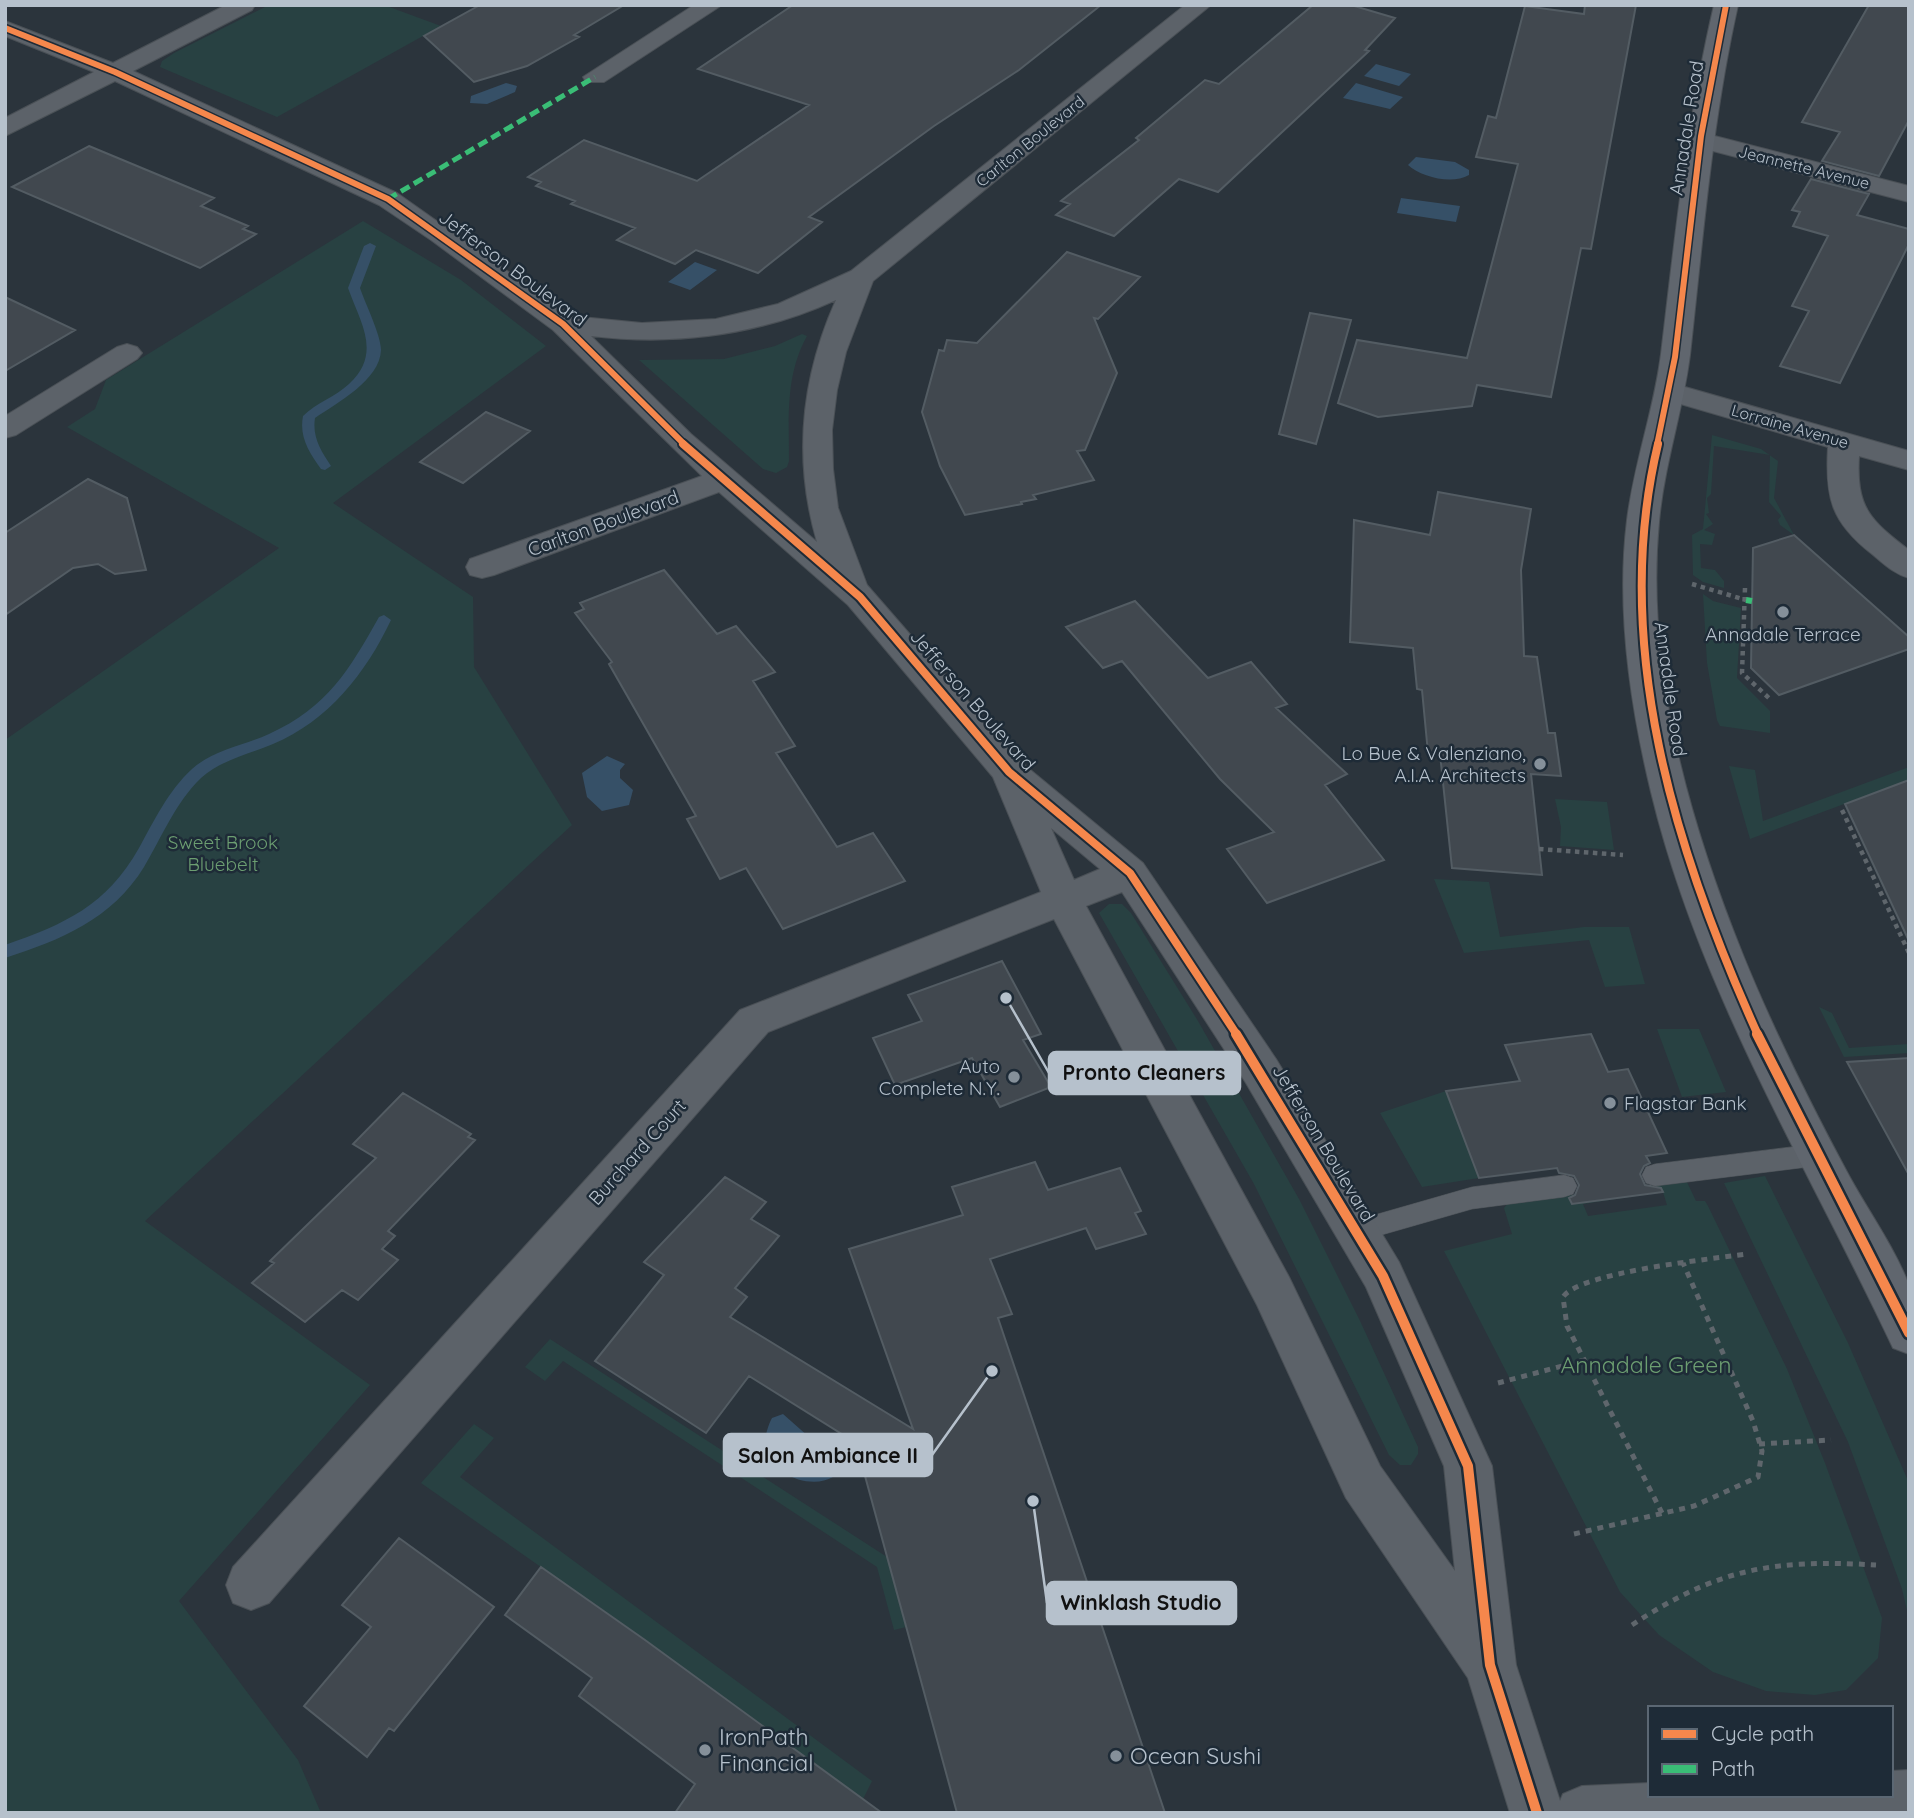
<svg xmlns="http://www.w3.org/2000/svg" width="1914" height="1818" font-family="Quicksand,sans-serif">
	<rect width="100%" height="100%" fill="#2b343c"/>
	<path fill="#284142" fill-rule="evenodd" d="M 269,5 L 384,5 L 441,26 L 277,117 L 160,67 L 162,61 L 174,53 Z
		M 363,221 L 461,280 L 546,346 L 333,503 L 473,597 L 474,667 L 572,825 L 145,1221 L 370,1385 L 179,1601 L 298,1760 L 321,1813 L 5,1813 L 5,740 L 279,548 L 67,427 L 95,409 L 106,380 Z
		M 802,334 L 807,336 C 785,376 789,418 789,461 L 787,467 L 776,473 L 763,469 L 639,360 L 724,359 L 775,346 Z
		M 1712,435 L 1761,449 L 1778,461 L 1774,498 L 1794,535 L 1780,525 L 1778,520 L 1781,516 L 1769,502 L 1770,455 L 1714,446 L 1711,494 L 1707,498 L 1709,513 L 1706,514 L 1713,524 L 1704,530 L 1715,534 L 1712,545 L 1700,544 L 1701,568 L 1715,570 L 1724,581 L 1724,588 L 1703,582 L 1693,575 L 1692,535 L 1703,529 Z
		M 1703,594 L 1713,601 L 1741,608 L 1737,678 L 1770,711 L 1770,733 L 1720,726 L 1717,720 L 1707,663 Z
		M 1729,766 L 1755,770 L 1763,821 L 1909,767 L 1909,780 L 1750,839 Z
		M 1555,799 L 1607,802 L 1614,850 L 1560,846 L 1561,827 Z
		M 1434,879 L 1489,882 L 1500,937 L 1584,927 L 1629,927 L 1645,984 L 1605,987 L 1589,940 L 1464,953 Z
		M 1109,904 L 1122,904 L 1131,913 L 1198,1021 L 1299,1199 L 1361,1323 L 1418,1447 L 1418,1454 L 1411,1465 L 1400,1465 L 1389,1455 L 1254,1184 L 1099,913 Z
		M 1819,1007 L 1832,1013 L 1849,1048 L 1909,1044 L 1909,1053 L 1844,1057 Z
		M 1657,1029 L 1699,1029 L 1726,1092 L 1682,1097 Z
		M 1446,1091 L 1479,1178 L 1422,1187 L 1380,1113 Z
		M 1765,1176 L 1848,1343 L 1909,1483 L 1909,1619 L 1902,1589 L 1848,1442 L 1724,1183 Z
		M 1686,1180 L 1696,1201 L 1705,1201 L 1708,1206 L 1787,1369 L 1825,1463 L 1882,1618 L 1878,1658 L 1846,1690 L 1815,1695 L 1766,1691 L 1713,1672 L 1659,1635 L 1620,1592 L 1444,1251 L 1512,1234 L 1504,1208 L 1508,1203 ZM 1663,1192 L 1667,1205 L 1588,1216 L 1583,1204 Z
		M 550,1339 L 887,1557 L 906,1627 L 894,1630 L 877,1567 L 563,1361 L 545,1381 L 525,1367 Z
		M 474,1424 L 494,1438 L 460,1477 L 872,1781 L 863,1799 L 628,1628 L 421,1483 Z"/>
	<path fill="#365067" d="M 1376,64 L 1411,74 L 1399,86 L 1364,76 Z
		M 506,83 L 517,86 L 515,92 L 487,104 L 470,103 L 471,96 Z
		M 1356,83 L 1403,97 L 1390,109 L 1343,98 Z
		M 1416,157 L 1455,162 L 1469,170 L 1469,175 C 1452,185 1421,177 1408,165 Z
		M 1401,198 L 1460,206 L 1456,222 L 1397,213 Z
		M 695,262 L 717,270 L 690,290 L 668,282 Z
		M 607,756 L 625,764 L 620,770 L 620,778 L 633,790 L 629,805 L 602,811 L 587,797 L 582,773 Z
		M 783,1414 L 809,1437 L 820,1438 L 834,1445 C 837,1456 840,1467 833,1477 C 811,1490 772,1475 765,1449 C 763,1442 768,1425 772,1418 Z"/>
	<g fill="none" stroke-linecap="round" stroke-linejoin="round">
		<path fill="#365067" fill-rule="evenodd" d="M 370,243 L 376,246 L 360,288 C 365,303 381,335 381,350 C 380,380 337,403 315,418 C 312,437 321,451 331,466 L 325,470 L 321,469 C 309,452 299,437 303,416 C 316,403 335,397 349,384 C 382,353 361,324 348,288 L 364,246 Z
			M 384,615 L 391,620 C 366,673 328,721 273,744 C 249,754 221,760 201,778 C 175,803 162,837 144,867 C 112,919 61,940 5,958 L 5,945 C 65,924 106,906 139,848 C 154,821 168,791 192,769 C 213,750 243,746 269,734 C 328,707 349,670 379,617 Z"/>
	</g>
	<path fill="#41484f" stroke="#535c63" stroke-width="2" d="M 480,5 L 624,5 L 574,35 L 579,37 L 527,66 L 474,82 L 424,36 Z
		M 793,5 L 1101,5 L 1019,70 L 934,126 L 809,217 L 822,222 L 758,273 L 696,250 L 675,264 L 617,240 L 635,228 L 571,204 L 575,201 L 536,186 L 541,182 L 528,177 L 584,140 L 697,181 L 809,105 L 698,69 Z
		M 1313,5 L 1351,5 L 1395,18 L 1365,50 L 1369,51 L 1218,192 L 1179,179 L 1114,236 L 1056,215 L 1070,204 L 1061,201 L 1139,140 L 1136,138 L 1205,80 L 1219,84 Z
		M 1585,5 L 1636,5 L 1591,249 L 1581,248 L 1551,397 L 1477,385 L 1472,406 L 1378,417 L 1338,403 L 1357,340 L 1467,358 L 1518,164 L 1476,157 L 1488,116 L 1496,118 L 1525,6 L 1584,14 Z
		M 1869,5 L 1909,5 L 1909,120 L 1879,176 L 1822,161 L 1840,132 L 1802,122 Z
		M 89,146 L 214,198 L 201,206 L 248,226 L 243,229 L 256,234 L 200,268 L 12,187 Z
		M 1811,179 L 1869,194 L 1857,215 L 1909,229 L 1909,244 L 1840,383 L 1780,366 L 1809,311 L 1792,306 L 1828,236 L 1793,226 L 1800,212 L 1792,210 Z
		M 1067,252 L 1140,277 L 1098,319 L 1094,318 L 1117,373 L 1085,450 L 1077,451 L 1094,480 L 1033,495 L 1036,499 L 1021,502 L 1022,504 L 965,515 L 940,466 L 922,412 L 939,350 L 944,351 L 947,340 L 977,343 Z
		M 5,297 L 75,330 L 5,371 Z
		M 1310,313 L 1351,320 L 1316,444 L 1279,434 Z
		M 486,412 L 530,431 L 463,483 L 420,462 Z
		M 88,479 L 127,498 L 146,570 L 115,574 L 98,564 L 73,568 L 5,615 L 5,533 Z
		M 1438,492 L 1531,509 L 1521,570 L 1524,656 L 1537,657 L 1548,733 L 1555,733 L 1561,776 L 1531,774 L 1542,875 L 1452,868 L 1440,754 L 1428,753 L 1422,690 L 1417,689 L 1413,648 L 1350,642 L 1354,520 L 1430,535 Z
		M 1794,535 L 1909,637 L 1909,649 L 1779,695 L 1751,668 L 1753,548 Z
		M 664,570 L 717,634 L 736,626 L 775,672 L 753,681 L 795,746 L 776,753 L 837,847 L 873,833 L 905,881 L 783,929 L 746,868 L 720,879 L 687,819 L 696,816 L 609,664 L 612,662 L 575,613 L 584,609 L 580,603 Z
		M 1135,601 L 1208,678 L 1251,662 L 1287,704 L 1276,708 L 1347,774 L 1325,785 L 1384,860 L 1267,903 L 1227,849 L 1274,832 L 1220,779 L 1122,661 L 1103,668 L 1066,627 Z
		M 1909,780 L 1909,941 L 1845,804 Z
		M 1002,961 L 1041,1034 L 1023,1040 L 1051,1087 L 1000,1107 L 972,1058 L 895,1085 L 873,1038 L 922,1021 L 908,995 Z
		M 1591,1034 L 1608,1072 L 1628,1069 L 1667,1153 L 1646,1156 L 1650,1163 L 1644,1166 L 1640,1174 L 1645,1185 L 1661,1188 L 1663,1192 L 1572,1204 L 1569,1198 L 1575,1195 L 1579,1185 L 1574,1176 L 1559,1173 L 1557,1168 L 1479,1178 L 1446,1091 L 1520,1081 L 1505,1045 Z
		M 1909,1058 L 1909,1175 L 1847,1062 Z
		M 403,1093 L 471,1134 L 468,1137 L 475,1140 L 388,1231 L 395,1236 L 382,1249 L 398,1260 L 358,1300 L 342,1290 L 305,1322 L 252,1283 L 274,1263 L 270,1261 L 376,1158 L 353,1144 Z
		M 1035,1162 L 1048,1190 L 1120,1168 L 1141,1211 L 1135,1213 L 1146,1234 L 1096,1249 L 1086,1228 L 990,1259 L 1012,1314 L 998,1318 L 1165,1813 L 957,1813 L 856,1443 L 749,1376 L 706,1433 L 595,1361 L 664,1275 L 644,1262 L 725,1177 L 766,1202 L 751,1219 L 779,1236 L 735,1288 L 747,1297 L 730,1317 L 913,1429 L 849,1249 L 963,1215 L 952,1187 Z
		M 399,1538 L 494,1607 L 394,1731 L 389,1728 L 367,1757 L 304,1706 L 371,1627 L 342,1605 Z
		M 541,1567 L 645,1640 L 882,1813 L 675,1813 L 695,1784 L 579,1696 L 592,1678 L 505,1615 Z"/>
	<g fill="none" stroke-linecap="round" stroke-linejoin="round">
		<g stroke="#4a5056" stroke-width="1">
			<path id="lane" d="M 1816,1144 L 1825,1147 L 1829,1155 L 1825,1163 L 1816,1166 L 1655,1186 L 1646,1183 L 1642,1175 L 1646,1167 L 1655,1164 Z
				M 1564,1175 L 1573,1178 L 1577,1186 L 1573,1194 L 1564,1197 L 1472,1209 L 1357,1242 L 1348,1239 L 1344,1231 L 1348,1223 L 1357,1220 L 1472,1187 Z"/>
		</g>
		<g stroke="#4a5056" stroke-width="2">
			<path id="street" d="M 226,5 L 255,5 L 252,10 L 133,71 L 397,193 L 571,316 L 642,323 L 716,319 L 778,304 L 851,271 L 1185,5 L 1211,5 L 873,281 L 846,352 L 837,390 L 832,430 L 833,469 L 838,508 L 867,585 L 1022,763 L 1143,863 L 1276,1059 L 1399,1262 L 1492,1466 L 1516,1665 L 1560,1801 L 1563,1794 L 1582,1786 L 1650,1783 L 1650,1795 L 1891,1795 L 1891,1771 L 1909,1770 L 1909,1813 L 1510,1813 L 1468,1678 L 1346,1498 L 1257,1305 L 1054,919 L 768,1032 L 269,1603 L 251,1610 L 233,1603 L 226,1585 L 233,1567 L 740,1010 L 1041,892 L 993,777 L 848,605 L 719,492 L 494,575 L 482,578 L 470,575 L 466,567 L 470,559 L 702,476 L 553,330 L 431,240 L 379,205 L 115,81 L 5,136 L 5,118 L 94,72 L 5,36 L 5,21 L 113,63 ZM 836,300 C 801,378 793,460 817,542 L 691,434 L 591,336 C 675,346 759,335 836,300 ZM 1051,828 L 1100,869 L 1074,880 ZM 1122,892 L 1246,1083 L 1366,1287 L 1444,1466 L 1455,1571 L 1380,1466 L 1289,1277 L 1086,906 Z
				M 694,5 L 722,5 L 604,82 L 586,82 L 583,77 Z
				M 1699,132 L 1909,186 L 1909,202 L 1690,145 L 1686,140 L 1690,135 Z
				M 127,344 L 137,347 L 142,353 L 137,359 L 16,435 L 5,438 L 5,416 L 117,347 Z
				M 1671,383 L 1909,451 L 1909,470 L 1859,456 C 1856,508 1870,520 1909,550 L 1909,578 C 1894,574 1884,564 1872,554 C 1831,522 1825,498 1828,447 L 1660,398 L 1656,392 L 1660,386 Z"/>
		</g>
		<g stroke="#4a5056" stroke-width="2">
			<path id="secondary" d="M 1714,5 L 1738,5 C 1712,121 1703,238 1690,355 C 1683,411 1664,465 1659,522 C 1645,668 1689,821 1743,955 C 1773,1029 1809,1101 1847,1172 C 1865,1206 1895,1248 1908,1283 C 1914,1303 1909,1333 1909,1354 L 1893,1348 C 1807,1165 1699,991 1651,792 C 1630,705 1616,609 1627,520 C 1634,463 1654,410 1661,354 C 1675,237 1687,120 1714,5 Z"/>
		</g>
		<path stroke="#5f666c" stroke-width="4.5" stroke-dasharray="4.5 4.5" stroke-linecap="butt" d="M 1692,584 L 1746,600
			M 1745,588 L 1742,673 L 1770,699
			M 1842,810 L 1909,953
			M 1539,849 L 1623,855"/>
		<path stroke="#5f666c" stroke-width="5" stroke-dasharray="6 6" stroke-linecap="butt" d="M 1498,1383 L 1585,1360
			M 1759,1444 L 1831,1440
			M 1662,1513 L 1567,1326 L 1563,1297 C 1580,1272 1712,1259 1747,1254
			M 1574,1534 L 1694,1506 L 1758,1477 L 1762,1451 L 1753,1421 L 1683,1263
			M 1632,1625 C 1718,1568 1774,1559 1876,1565"/>
		<use href="#lane" fill="#5c6269" fill-rule="evenodd"/>
		<use href="#street" fill="#5c6269" fill-rule="evenodd"/>
		<use href="#secondary" fill="#60666e" fill-rule="evenodd"/>
		<path stroke="#3abd76" stroke-width="5" stroke-dasharray="10 5" stroke-linecap="butt" d="M 388,199 L 595,77"/>
		<path stroke="#3abd76" stroke-width="6" stroke-dasharray="13 6" stroke-linecap="butt" d="M 1746,600 L 1752,601"/>
		<g stroke="#1e2b37" stroke-width="9">
			<path id="cycleway-far2" d="M 5,28 L 115,72 L 388,199 L 563,324 L 685,445
				M 1657,445 L 1675,357 L 1701,136 L 1726,5"/>
		</g>
		<g stroke="#1e2b37" stroke-width="12">
			<path id="cycleway-far1" d="M 683,444 L 860,597 L 1009,772 L 1130,873 L 1237,1035
				M 1658,444 C 1610,644 1675,852 1758,1035"/>
		</g>
		<g stroke="#1e2b37" stroke-width="15">
			<path id="cycleway" d="M 1236,1034 L 1383,1276 L 1468,1466 L 1490,1665 L 1537,1813
				M 1757,1034 L 1909,1333"/>
		</g>
		<use href="#cycleway-far2" stroke="#f5874c" stroke-width="6"/>
		<use href="#cycleway-far1" stroke="#f5874c" stroke-width="8"/>
		<use href="#cycleway" stroke="#f5874c" stroke-width="10"/>
	</g>
	<g fill="#85909a" stroke="#1e2b37" stroke-width="2.5">
		<circle cx="1783" cy="612" r="7"/>
		<circle cx="1540" cy="764" r="7"/>
		<circle cx="1014" cy="1077" r="7"/>
		<circle cx="1610" cy="1103" r="7"/>
		<circle cx="705" cy="1750" r="7"/>
		<circle cx="1116" cy="1756" r="7"/>
	</g>
	<g text-anchor="middle" stroke-width="5" stroke-linejoin="round" paint-order="stroke">
		<g font-size="16" fill="#b6c1cc" stroke="#1e2b37">
			<text transform="translate(1030 141) rotate(-39)" y="6">Carlton Boulevard</text>
			<text transform="translate(1804 167) rotate(14)" y="6">Jeannette Avenue</text>
			<text transform="translate(1790 426) rotate(16)" y="6">Lorraine Avenue</text>
		</g>
		<g font-size="19" fill="#b6c1cc" stroke="#1e2b37">
			<text transform="translate(1686 128) rotate(-81)" y="7">Annadale Road</text>
			<text transform="translate(513 268) rotate(37)" y="7">Jefferson Boulevard</text>
			<text transform="translate(603 523) rotate(-20)" y="7">Carlton Boulevard</text>
			<text transform="translate(1671 689) rotate(82)" y="7">Annadale Road</text>
			<text transform="translate(973 700) rotate(49)" y="7">Jefferson Boulevard</text>
			<text transform="translate(1324 1143) rotate(59)" y="7">Jefferson Boulevard</text>
			<text transform="translate(637 1152) rotate(-48)" y="7">Burchard Court</text>
		</g>
		<g font-size="19" fill="#b6c1cc" stroke="#1e2b37" text-anchor="end">
			<text x="1783" y="641" text-anchor="middle">Annadale Terrace</text>
			<text x="1526" y="760">Lo Bue &amp; Valenziano,<tspan x="1526" dy="22">A.I.A. Architects</tspan></text>
			<text x="1000" y="1073">Auto<tspan x="1000" dy="22">Complete N.Y.</tspan></text>
			<text x="1624" y="1110" text-anchor="start">Flagstar Bank</text>
		</g>
		<g font-size="19" fill="#6c9e71" stroke="#1e2b37">
			<text x="223" y="849">Sweet Brook<tspan x="223" dy="22">Bluebelt</tspan></text>
		</g>
		<g font-size="23" fill="#6c9e71" stroke="#1e2b37">
			<text x="1646" y="1373">Annadale Green</text>
		</g>
		<g font-size="23" fill="#b6c1cc" stroke="#1e2b37" text-anchor="start">
			<text x="719" y="1745">IronPath<tspan x="719" dy="26">Financial</tspan></text>
			<text x="1130" y="1764">Ocean Sushi</text>
		</g>
	</g>
	<path fill="none" stroke="#b6c1cc" stroke-width="2.5" d="M1006 998L1049 1073M992 1371L932 1455M1033 1501L1047 1603"/>
	<g fill="#b6c1cc" stroke="#1e2b37" stroke-width="2.5">
		<circle cx="1006" cy="998" r="7"/>
		<circle cx="992" cy="1371" r="7"/>
		<circle cx="1033" cy="1501" r="7"/>
	</g>
	<g fill="#b6c1cc" stroke="#b6c1cc" stroke-width="2.5">
		<rect x="1049" y="1052" width="191" height="42" rx="7"/>
		<rect x="724" y="1434" width="208" height="42" rx="7"/>
		<rect x="1047" y="1582" width="189" height="42" rx="7"/>
	</g>
	<g font-size="21" text-anchor="middle" font-weight="bold" fill="#111">
		<text x="1144" y="1080">Pronto Cleaners</text>
		<text x="828" y="1463">Salon Ambiance II</text>
		<text x="1141" y="1610">Winklash Studio</text>
	</g>
	<rect width="1914" height="1818" fill="none" stroke="#b6c1cc" stroke-width="14"/>
	<rect x="1648" y="1706" width="245" height="91" fill="#1e2b37" stroke="#5b6773" stroke-width="2"/>
	<rect x="1662" y="1729" width="35" height="10" fill="#f5874c" stroke="#5b6773" stroke-width="2"/>
	<text x="1711" y="1741" font-size="21" fill="#b6c1cc">Cycle path</text>
	<rect x="1662" y="1764" width="35" height="10" fill="#3abd76" stroke="#5b6773" stroke-width="2"/>
	<text x="1711" y="1776" font-size="21" fill="#b6c1cc">Path</text>
</svg>
